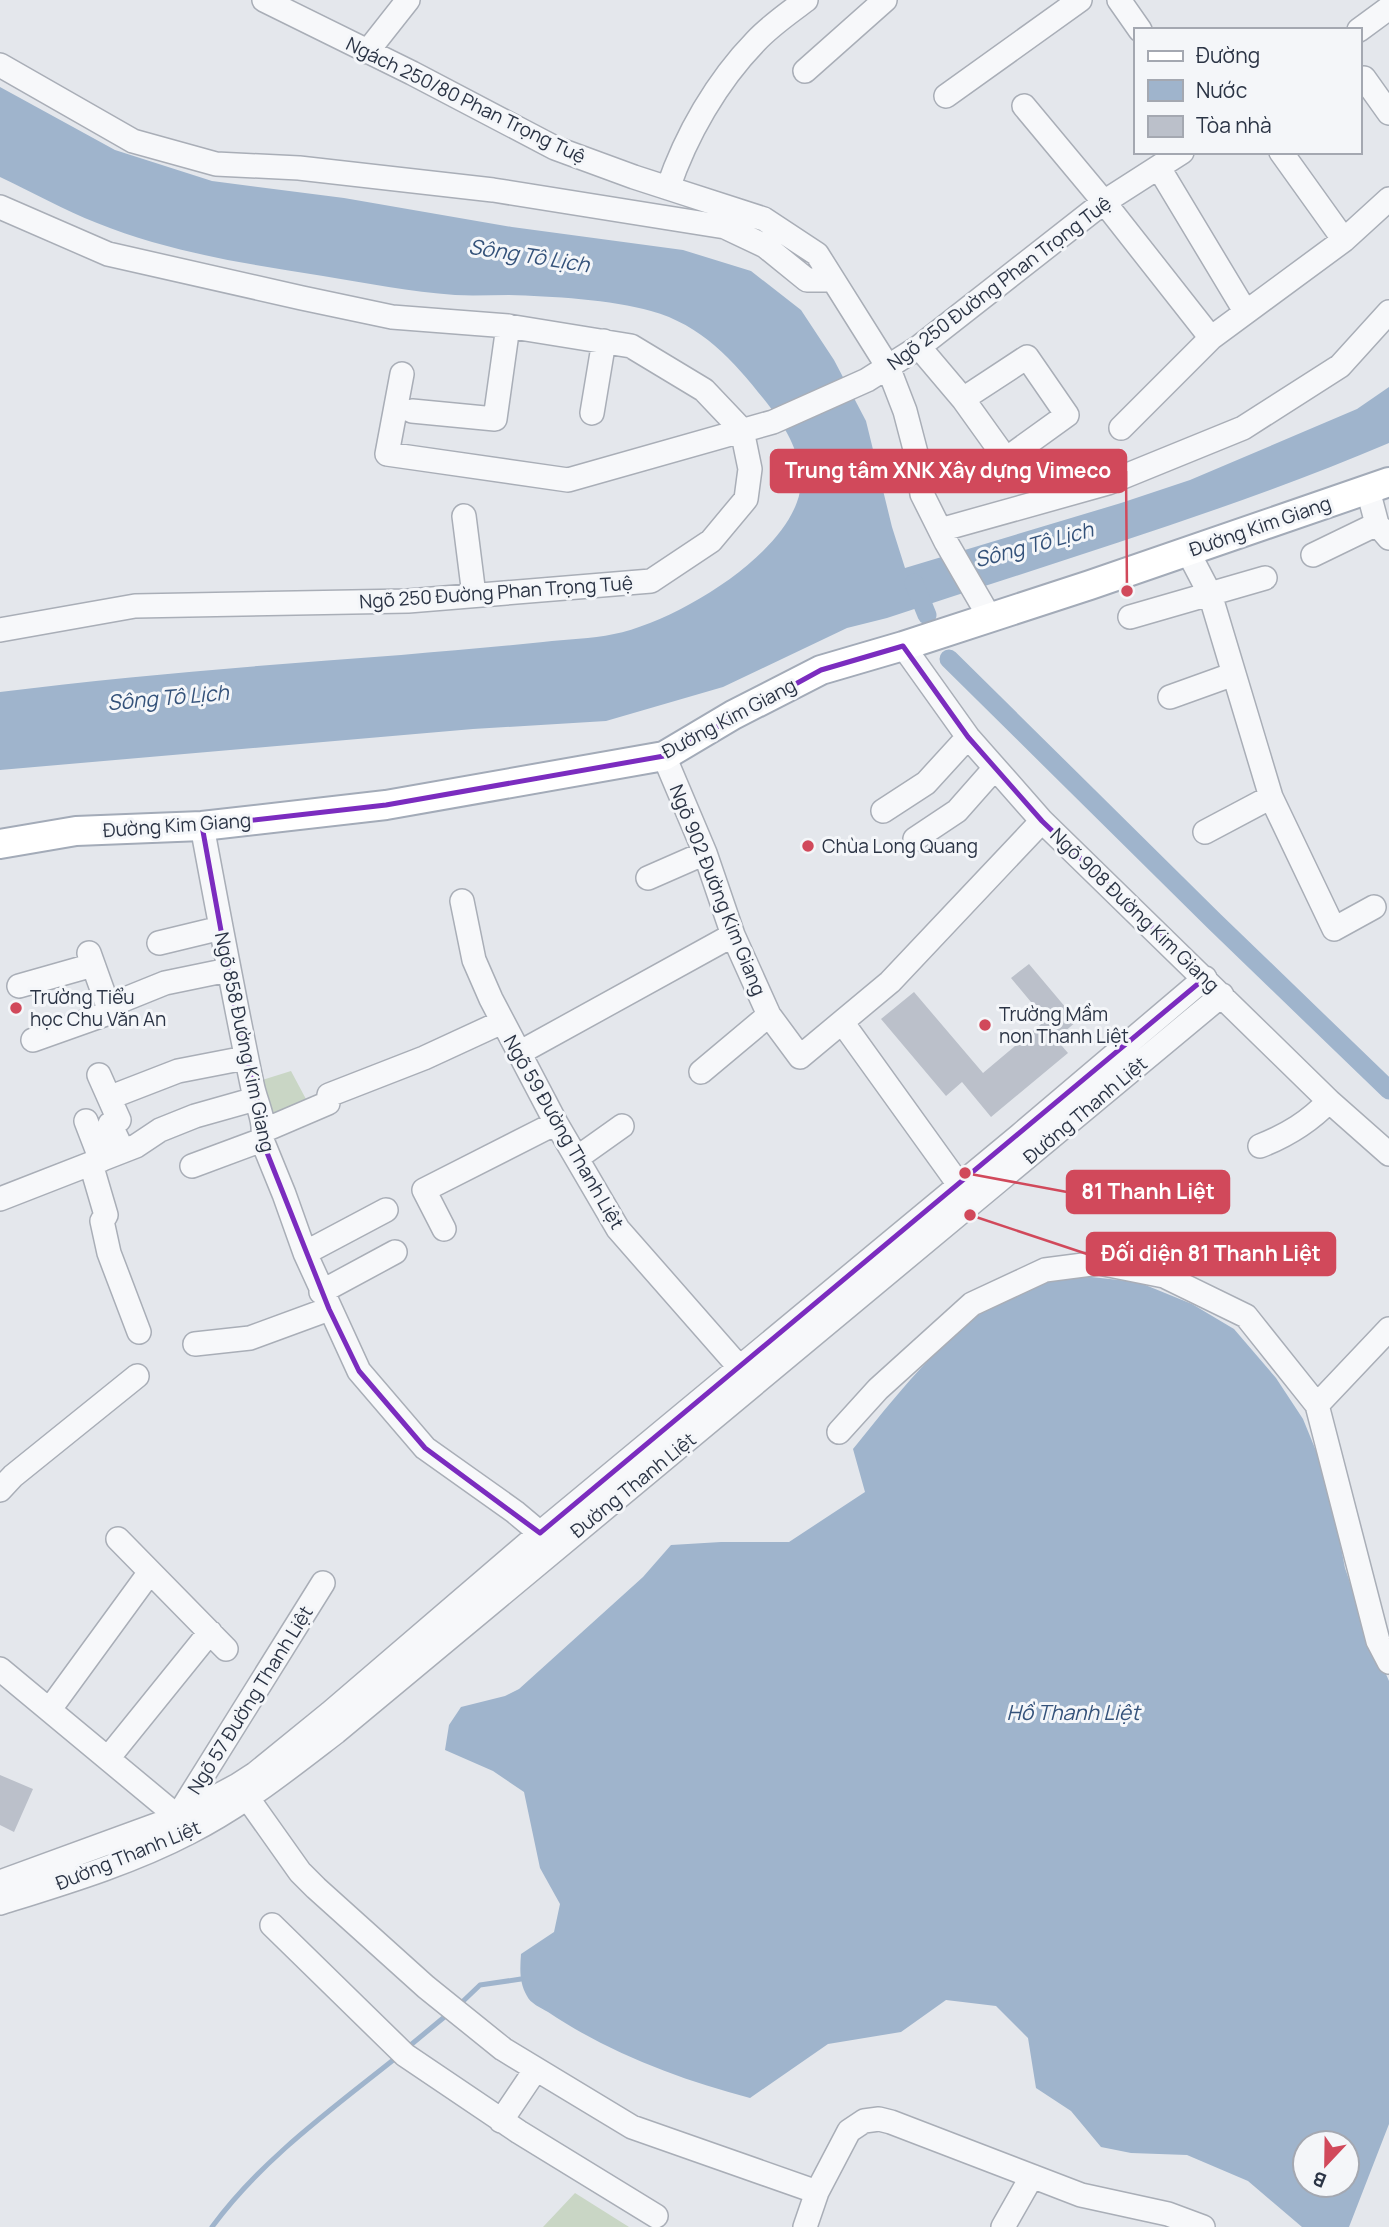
<svg xmlns="http://www.w3.org/2000/svg" width="1389" height="2227" font-family="Manrope,sans-serif">
	<rect width="100%" height="100%" fill="#e4e7ec"/>
	<path fill="#c9d6c5" d="M 291,1071 L 307,1101 L 272,1124 L 259,1081 Z
		M 575,2193 L 629,2227 L 543,2227 Z"/>
	<path fill="#9fb4cc" fill-rule="evenodd" d="M 0,87 L 115,150 L 212,181 L 344,198 L 512,227 L 683,250 L 751,271 L 801,310 L 834,360 L 866,421 L 892,527 L 905,568 L 1121,503 L 1190,480 L 1357,409 L 1389,387 L 1389,443 C 1226,512 1055,562 887,618 L 847,628 L 723,687 L 606,721 L 473,729 L 0,770 L 0,692 C 133,675 267,665 401,655 C 448,651 496,647 543,642 C 567,639 591,639 614,634 C 674,622 776,561 797,502 C 809,470 791,436 773,411 C 740,368 706,326 651,311 C 613,300 550,296 509,295 C 491,295 473,296 455,295 C 411,292 366,283 323,276 C 246,264 169,252 97,223 C 64,210 32,192 0,177 Z
		M 1063,1274 L 1138,1282 L 1192,1304 L 1234,1329 L 1276,1378 L 1303,1419 L 1321,1463 L 1335,1516 L 1345,1568 L 1364,1624 L 1389,1681 L 1389,2124 L 1349,2227 L 1302,2227 L 1248,2181 L 1187,2155 L 1131,2153 L 1101,2147 L 1071,2111 L 1036,2088 L 1028,2038 L 996,2006 L 946,2000 L 901,2032 L 828,2044 L 750,2098 C 681,2080 607,2052 548,2012 C 541,2008 530,2003 527,1996 C 519,1982 520,1969 521,1954 L 554,1932 L 560,1904 L 540,1868 L 524,1792 L 493,1771 L 445,1750 L 449,1725 L 461,1707 L 505,1696 L 519,1689 L 643,1577 L 671,1545 L 721,1542 L 789,1542 L 865,1492 L 853,1449 C 893,1400 943,1334 998,1302 C 1018,1291 1042,1283 1063,1274 ZM 1305,2143 L 1347,2143 L 1347,2185 L 1305,2185 Z"/>
	<g fill="none" stroke-linecap="round" stroke-linejoin="round">
		<path stroke="#9fb4cc" stroke-width="5" d="M 458,2006 L 480,1985 L 521,1979
			M 407,2048 L 448,2014
			M 212,2227 C 262,2159 332,2109 397,2057"/>
		<path stroke="#9fb4cc" stroke-width="19" d="M 914,583 L 927,615
			M 949,659 L 1214,921 L 1389,1090"/>
	</g>
	<path fill="#bbc0ca" d="M 1029,964 L 1077,1021 L 1056,1039 L 1068,1053 L 991,1117 L 962,1082 L 946,1096 L 881,1019 L 914,992 L 983,1073 L 1046,1020 L 1011,978 Z
		M 0,1775 L 33,1789 L 14,1832 L 0,1825 Z"/>
	<g fill="none" stroke-linecap="round" stroke-linejoin="round">
		<g stroke="#a9aeb7" stroke-width="26">
			<path id="minor" d="M 264,0 L 412,73 L 555,148 L 634,177 L 764,219 L 817,254 L 888,367 L 905,411 L 916,453 L 922,494 L 946,542 L 990,618
				M 1119,0 L 1140,30
				M 1359,30 L 1389,8
				M 367,52 L 408,0
				M 0,65 L 133,141 L 216,164 L 299,168 L 493,190 L 725,227 L 765,246 L 807,280 L 833,280
				M 805,71 L 885,0
				M 1364,78 L 1389,113
				M 946,96 L 1080,0
				M 1024,106 L 1104,202 L 1211,338
				M 1281,152 L 1344,240
				M 1159,168 L 1245,311
				M 668,188 C 686,135 717,81 756,41 C 771,25 789,13 806,0
				M 0,207 L 108,254 L 302,298 L 392,317 L 508,326 L 631,346 L 704,390 L 742,430
				M 919,347 L 963,399 L 1006,459 L 1067,415 L 1027,357 L 963,399
				M 402,374 L 387,454 L 568,480 L 773,422 L 867,380 L 919,347 L 1104,202 L 1182,152
				M 412,411 L 495,419 L 508,326
				M 592,413 L 604,341
				M 1121,428 L 1211,338 L 1344,240 L 1389,199
				M 1368,490 L 1377,524 L 1389,538
				M 464,516 L 474,595
				M 940,530 L 1108,483 L 1243,428 L 1340,366 L 1389,312
				M 1187,550 L 1210,594 L 1271,797 L 1334,929 L 1374,907
				M 1313,555 L 1377,524
				M 1130,617 L 1265,578
				M 0,630 L 135,606 L 408,601 L 651,581 L 711,541 L 746,499 L 750,469 L 742,430
				M 903,646 L 968,737 L 1042,821 L 1329,1101 L 1389,1154
				M 1170,697 L 1234,674
				M 664,756 L 705,853 L 733,935 L 769,1015 L 800,1057 L 890,982 L 1042,821
				M 883,811 L 926,783 L 968,737
				M 202,826 C 218,912 234,998 252,1084 C 255,1101 267,1122 262,1140 L 284,1194 L 305,1253 L 359,1371 L 425,1448 L 515,1512 L 540,1533
				M 1205,832 L 1271,797
				M 915,839 L 957,811 L 995,768
				M 648,878 L 705,853
				M 462,901 L 474,960 L 491,999 L 556,1123 L 618,1229 L 740,1368
				M 159,943 L 221,928
				M 89,953 L 108,1006
				M 19,986 L 93,965
				M 108,1006 L 165,983 L 228,970
				M 842,1022 L 960,1186
				M 33,1040 L 109,1013 L 108,1006
				M 519,1053 L 733,935
				M 701,1072 L 769,1015
				M 99,1075 L 119,1120 L 110,1124 L 123,1151
				M 116,1095 L 178,1071 L 245,1058
				M 86,1121 L 101,1160
				M 265,1130 L 328,1103 L 329,1095 L 424,1058 L 502,1022
				M 1260,1146 C 1288,1135 1309,1122 1329,1101
				M 577,1158 L 622,1126
				M 91,1164 L 106,1215 L 102,1221 L 109,1253 L 139,1332
				M 192,1166 L 262,1140
				M 0,1199 L 136,1146 L 160,1130 L 195,1116 L 255,1099
				M 444,1229 L 424,1190 L 556,1123
				M 305,1253 L 386,1210
				M 321,1292 L 395,1252
				M 195,1344 L 250,1338 L 329,1309
				M 1317,1405 L 1389,1329
				M 839,1432 L 878,1389 L 972,1304 L 1045,1270 L 1099,1263 L 1164,1276 L 1246,1316 L 1317,1405 L 1378,1641 L 1389,1662
				M 0,1490 L 13,1476 L 137,1376
				M 118,1539 L 226,1649
				M 0,1669 L 178,1817 L 184,1825
				M 50,1709 L 150,1572
				M 109,1757 L 210,1632
				M 239,1786 L 300,1872 L 316,1888 L 426,1987 L 503,2049 L 632,2127 L 817,2192
				M 179,1814 L 323,1583
				M 0,1882 L 178,1817 L 238,1785 L 255,1774 L 330,1713 L 540,1533 L 1020,1135 L 1205,978
				M 0,1903 C 64,1883 131,1863 190,1832 C 243,1805 289,1768 336,1732 L 1222,995
				M 272,1925 L 405,2055 L 519,2132 L 656,2216
				M 501,2121 L 536,2069
				M 805,2227 L 817,2192 L 849,2131 L 864,2121 L 879,2119 L 891,2122 L 1081,2195 L 1168,2214 L 1203,2227
				M 1003,2227 L 1032,2176"/>
		</g>
		<g stroke="#a3abb8" stroke-width="32">
			<path id="major" d="M 0,844 L 76,831 L 202,826 L 386,805 L 664,756 L 733,715 L 821,670 L 903,646 L 1090,585 L 1389,482"/>
		</g>
		<use href="#minor" stroke="#f7f8fa" stroke-width="23"/>
		<use href="#major" stroke="#fff" stroke-width="28"/>
	</g>
	<path fill="none" stroke="#7b2cbf" stroke-width="5" stroke-linejoin="round" d="M 903,646 L 968,737 L 1042,821 L 1205,978 L 540,1533 L 425,1448 L 359,1371 L 329,1309 L 262,1140 L 265,1130 L 240,1035 L 202,826 L 386,805 L 664,756 L 821,670 Z"/>
	<g fill="#d1495b" stroke="#f4f6f9" stroke-width="2.5">
		<circle cx="808" cy="846" r="7"/>
		<circle cx="16" cy="1008" r="7"/>
		<circle cx="985" cy="1025" r="7"/>
	</g>
	<g text-anchor="middle" stroke-width="6" stroke-linejoin="round" paint-order="stroke">
		<g font-size="19" fill="#2b3445" stroke="#f4f6f9">
			<text transform="translate(466 100) rotate(26)" y="7">Ngách 250/80 Phan Trọng Tuệ</text>
			<text transform="translate(999 283) rotate(-37)" y="7">Ngõ 250 Đường Phan Trọng Tuệ</text>
			<text transform="translate(1260 526) rotate(-19)" y="7">Đường Kim Giang</text>
			<text transform="translate(496 592) rotate(-4)" y="7">Ngõ 250 Đường Phan Trọng Tuệ</text>
			<text transform="translate(729 718) rotate(-28)" y="7">Đường Kim Giang</text>
			<text transform="translate(177 825) rotate(-4)" y="7">Đường Kim Giang</text>
			<text transform="translate(718 890) rotate(68)" y="7">Ngõ 902 Đường Kim Giang</text>
			<text transform="translate(1135 910) rotate(44)" y="7">Ngõ 908 Đường Kim Giang</text>
			<text transform="translate(245 1042) rotate(78)" y="7">Ngõ 858 Đường Kim Giang</text>
			<text transform="translate(1085 1110) rotate(-40)" y="7">Đường Thanh Liệt</text>
			<text transform="translate(564 1132) rotate(60)" y="7">Ngõ 59 Đường Thanh Liệt</text>
			<text transform="translate(633 1485) rotate(-39)" y="7">Đường Thanh Liệt</text>
			<text transform="translate(250 1700) rotate(-58)" y="7">Ngõ 57 Đường Thanh Liệt</text>
			<text transform="translate(128 1855) rotate(-22)" y="7">Đường Thanh Liệt</text>
		</g>
		<g font-size="19" fill="#2b3445" stroke="#f4f6f9" text-anchor="start">
			<text x="822" y="853">Chùa Long Quang</text>
			<text x="30" y="1004">Trường Tiểu<tspan x="30" dy="22">học Chu Văn An</tspan></text>
			<text x="999" y="1021">Trường Mầm<tspan x="999" dy="22">non Thanh Liệt</tspan></text>
		</g>
		<g font-size="21" font-style="italic" fill="#34527a" stroke="#f4f6f9">
			<text transform="translate(529 256) rotate(9)" y="7">Sông Tô Lịch</text>
			<text transform="translate(1034 545) rotate(-15)" y="7">Sông Tô Lịch</text>
			<text transform="translate(168 698) rotate(-5)" y="7">Sông Tô Lịch</text>
			<text x="1073" y="1720">Hồ Thanh Liệt</text>
		</g>
	</g>
	<path fill="none" stroke="#d1495b" stroke-width="2.5" d="M1127 591L1126 471M965 1173L1067 1192M970 1215L1087 1254"/>
	<g fill="#d1495b" stroke="#f4f6f9" stroke-width="2.5">
		<circle cx="1127" cy="591" r="7"/>
		<circle cx="965" cy="1173" r="7"/>
		<circle cx="970" cy="1215" r="7"/>
	</g>
	<g fill="#d1495b" stroke="#d1495b" stroke-width="2.5">
		<rect x="771" y="450" width="355" height="42" rx="7"/>
		<rect x="1067" y="1171" width="162" height="42" rx="7"/>
		<rect x="1087" y="1233" width="248" height="42" rx="7"/>
	</g>
	<g font-size="21" text-anchor="middle" font-weight="bold" fill="#fff">
		<text x="948" y="478">Trung tâm XNK Xây dựng Vimeco</text>
		<text x="1148" y="1199">81 Thanh Liệt</text>
		<text x="1211" y="1261">Đối diện 81 Thanh Liệt</text>
	</g>
	<rect x="1134" y="28" width="228" height="126" fill="#f4f6f9" stroke="#a4a8b1" stroke-width="2"/>
	<rect x="1148" y="51" width="35" height="10" fill="#ffffff" stroke="#a4a8b1" stroke-width="2"/>
	<text x="1196" y="63" font-size="21" fill="#2b3445">Đường</text>
	<rect x="1148" y="80" width="35" height="21" fill="#9fb4cc" stroke="#a4a8b1" stroke-width="2"/>
	<text x="1196" y="98" font-size="21" fill="#2b3445">Nước</text>
	<rect x="1148" y="116" width="35" height="21" fill="#bbc0ca" stroke="#a4a8b1" stroke-width="2"/>
	<text x="1196" y="133" font-size="21" fill="#2b3445">Tòa nhà</text>
	<g transform="translate(1326 2164) rotate(202)"><circle r="33" fill="#f4f6f9" stroke="#a4a8b1" stroke-width="2"/>
	<path d="M0-5L12 26L0 18L-12 26Z" fill="#d1495b"/>
	<text y="-10" font-size="19" font-weight="bold" text-anchor="middle" fill="#2b3445">B</text>
	</g>
</svg>
